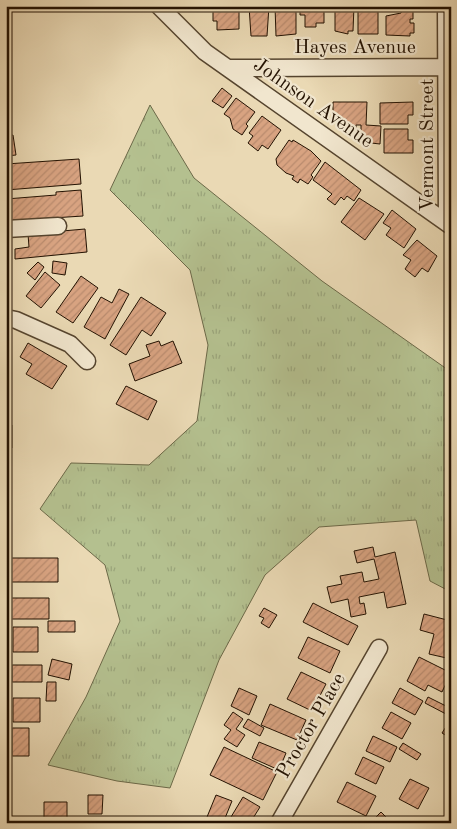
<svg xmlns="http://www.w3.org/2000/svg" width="457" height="829" font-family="'Old Standard TT',serif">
	<defs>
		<pattern id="grass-tufts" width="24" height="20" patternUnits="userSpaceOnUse" patternTransform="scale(1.25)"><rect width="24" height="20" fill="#b4c08f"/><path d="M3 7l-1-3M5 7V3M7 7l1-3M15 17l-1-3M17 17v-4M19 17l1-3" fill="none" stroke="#9aa47a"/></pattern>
		<pattern id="building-hatch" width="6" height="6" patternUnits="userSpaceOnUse" patternTransform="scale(1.25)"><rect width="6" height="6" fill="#d8a381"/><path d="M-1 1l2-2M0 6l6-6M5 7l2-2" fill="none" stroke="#b98b6e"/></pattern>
	</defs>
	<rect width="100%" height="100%" fill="#ead9b4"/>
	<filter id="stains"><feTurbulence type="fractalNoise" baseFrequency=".004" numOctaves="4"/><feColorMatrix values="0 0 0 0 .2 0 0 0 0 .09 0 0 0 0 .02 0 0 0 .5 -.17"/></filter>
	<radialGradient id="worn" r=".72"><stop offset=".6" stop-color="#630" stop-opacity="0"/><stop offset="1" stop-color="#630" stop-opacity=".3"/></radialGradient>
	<path fill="url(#grass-tufts)" stroke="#6c6948" d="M 150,105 L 194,178 L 322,281 L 451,372 L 451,592 L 430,581 L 416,520 L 319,527 L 265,575 L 219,660 L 170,788 L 117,781 L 48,765 L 86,697 L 120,621 L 105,565 L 40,509 L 71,463 L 149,465 L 197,421 L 208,345 L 190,270 L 110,190 Z"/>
	<path fill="url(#building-hatch)" stroke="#231202" d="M 217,6 L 239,6 L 239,29 L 217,30 L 217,21 L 213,21 L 213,8 Z
		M 249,6 L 269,6 L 267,36 L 251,36 Z
		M 275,6 L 296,6 L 296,34 L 276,36 Z
		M 300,6 L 330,6 L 330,11 L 324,11 L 324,23 L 316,23 L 316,27 L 305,27 L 305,15 L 300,15 Z
		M 335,6 L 354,6 L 353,31 L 348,31 L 348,34 L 335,31 Z
		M 358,6 L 378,6 L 378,34 L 358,34 Z
		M 403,6 L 413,6 L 413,19 L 410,19 L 410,23 L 414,23 L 414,33 L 410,33 L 410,36 L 386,35 L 386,16 L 401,13 Z
		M 222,88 L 232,96 L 223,108 L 212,101 Z
		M 236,98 L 255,112 L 246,124 L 248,126 L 242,135 L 233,129 L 230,118 L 224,114 Z
		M 333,102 L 367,102 L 366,125 L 381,126 L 380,144 L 371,143 L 371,139 L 361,139 L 361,125 L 356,125 L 356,129 L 345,128 L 345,120 L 339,120 L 339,117 L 333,114 Z
		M 413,102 L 413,115 L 408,115 L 408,124 L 380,124 L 380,103 Z
		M 262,116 L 281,130 L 268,149 L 262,145 L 258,151 L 248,143 L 253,136 L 249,133 Z
		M 384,129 L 408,129 L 408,140 L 413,140 L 413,153 L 384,153 Z
		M 13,135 L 16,155 L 6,156 L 6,136 Z
		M 289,140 L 292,142 L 293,140 L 311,151 L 321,161 L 311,175 L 313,177 L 308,184 L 300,179 L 298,183 L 292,179 L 294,176 L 286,173 L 277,165 L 276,159 Z
		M 79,159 L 81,184 L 6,190 L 6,164 Z
		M 325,162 L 361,190 L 354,201 L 347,196 L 344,200 L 341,197 L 335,205 L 327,199 L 332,194 L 313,180 Z
		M 81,190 L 83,216 L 6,221 L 6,199 L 56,195 L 56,192 Z
		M 359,198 L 384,214 L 365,240 L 341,222 Z
		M 392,210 L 416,229 L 404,248 L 386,235 L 391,228 L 383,223 Z
		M 85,229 L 87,252 L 15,259 L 15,249 L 29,247 L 28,234 Z
		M 417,240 L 437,256 L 428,272 L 422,268 L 415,277 L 405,269 L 411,260 L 403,255 Z
		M 53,261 L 67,263 L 65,275 L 52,273 Z
		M 38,262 L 44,267 L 35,280 L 27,273 Z
		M 45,272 L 60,285 L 41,308 L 26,296 Z
		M 81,276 L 98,288 L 73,323 L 56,312 Z
		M 119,289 L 129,294 L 105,339 L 84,327 L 101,297 L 112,303 Z
		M 141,297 L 166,313 L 151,336 L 142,330 L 126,355 L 110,345 Z
		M 159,341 L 161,346 L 173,341 L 182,363 L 135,381 L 129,364 L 150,356 L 146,345 Z
		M 28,343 L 67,366 L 52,389 L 26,374 L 32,364 L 20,357 Z
		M 126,386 L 157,401 L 148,420 L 116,404 Z
		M 6,425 L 12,425 L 12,448 L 6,448 Z
		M 373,547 L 375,557 L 395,552 L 406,604 L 387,608 L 384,592 L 359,597 L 360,604 L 364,603 L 366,614 L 351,617 L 348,599 L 331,603 L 327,587 L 342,584 L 340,576 L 362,572 L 364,582 L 379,579 L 374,559 L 357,563 L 354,551 Z
		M 10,558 L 58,558 L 58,582 L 10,582 Z
		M 10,598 L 49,598 L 49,619 L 10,619 Z
		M 313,603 L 358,626 L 348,645 L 303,622 Z
		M 264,608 L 277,615 L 269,628 L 261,623 L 264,618 L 259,616 Z
		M 424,614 L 451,621 L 451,659 L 429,654 L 434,634 L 420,630 Z
		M 48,621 L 75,621 L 75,632 L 48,632 Z
		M 13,627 L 38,627 L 38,652 L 13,652 Z
		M 308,637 L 340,651 L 330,673 L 298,658 Z
		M 419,657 L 451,673 L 442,692 L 428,685 L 425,691 L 407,681 Z
		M 52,659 L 72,664 L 69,680 L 48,675 Z
		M 12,665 L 42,665 L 42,682 L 12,682 Z
		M 301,672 L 326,684 L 312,711 L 287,699 Z
		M 47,682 L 56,682 L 56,701 L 46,701 Z
		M 239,688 L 257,696 L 249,715 L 231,706 Z
		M 400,688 L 423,701 L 415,715 L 392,703 Z
		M 428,697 L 450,708 L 446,714 L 425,703 Z
		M 13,698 L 40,698 L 40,722 L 13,722 Z
		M 270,704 L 306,720 L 297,740 L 261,725 Z
		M 233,712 L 243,719 L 236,729 L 245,735 L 237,747 L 224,739 L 231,730 L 224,725 Z
		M 391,712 L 411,723 L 402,739 L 382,728 Z
		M 248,719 L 264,728 L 260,736 L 243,727 Z
		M 449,722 L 451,723 L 450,738 L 442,733 Z
		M 12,728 L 29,728 L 29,756 L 12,756 Z
		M 373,736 L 397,747 L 390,762 L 366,751 Z
		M 259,742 L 286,753 L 279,770 L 252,758 Z
		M 403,743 L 421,754 L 417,760 L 399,749 Z
		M 224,747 L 277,772 L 263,800 L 210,775 Z
		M 363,757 L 384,767 L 376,784 L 355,774 Z
		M 410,779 L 429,788 L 418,809 L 399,799 Z
		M 347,782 L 376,796 L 366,816 L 337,802 Z
		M 88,795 L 103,795 L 102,814 L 88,814 Z
		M 216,795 L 232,801 L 223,823 L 207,817 Z
		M 243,797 L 260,807 L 250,823 L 241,823 L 231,817 Z
		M 44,802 L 67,802 L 67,823 L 44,823 Z
		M 381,812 L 390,821 L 388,823 L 370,823 Z"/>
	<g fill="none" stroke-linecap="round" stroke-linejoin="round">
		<g stroke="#55442e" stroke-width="19">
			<path id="minor" d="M 159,6 L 205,52 L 451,226
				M 446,6 L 447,223
				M 229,68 L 451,67
				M 6,229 L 58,226
				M 6,318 L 16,320 L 70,344 L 87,361
				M 279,823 L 379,648"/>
		</g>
		<use href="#minor" stroke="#f1e6ce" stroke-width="16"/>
	</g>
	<g text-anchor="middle" stroke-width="4.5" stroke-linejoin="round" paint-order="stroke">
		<g font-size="20" fill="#231202" stroke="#f1e6ce">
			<text x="355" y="53">Hayes Avenue</text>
			<text transform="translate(314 102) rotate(35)" y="7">Johnson Avenue</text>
			<text transform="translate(426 145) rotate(-90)" y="7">Vermont Street</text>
			<text transform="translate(310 725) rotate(-60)" y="7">Proctor Place</text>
		</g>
	</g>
	<rect width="457" height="829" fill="none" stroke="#ead9b4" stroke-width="25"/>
	<rect x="8" y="8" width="442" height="814" fill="none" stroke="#231202" stroke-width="2.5"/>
	<rect x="12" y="12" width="432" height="804" fill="none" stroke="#231202"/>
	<rect width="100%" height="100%" filter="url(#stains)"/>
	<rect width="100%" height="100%" fill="url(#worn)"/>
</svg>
